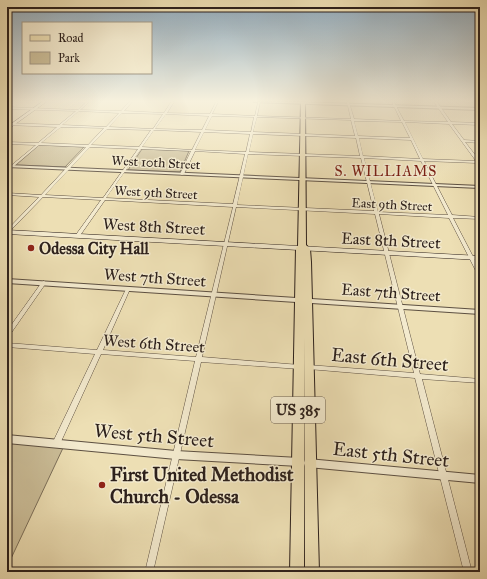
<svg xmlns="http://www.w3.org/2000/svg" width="487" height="579" font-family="'IM FELL Great Primer',serif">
	<rect width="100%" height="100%" fill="#eddfb4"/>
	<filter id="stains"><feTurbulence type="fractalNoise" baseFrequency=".005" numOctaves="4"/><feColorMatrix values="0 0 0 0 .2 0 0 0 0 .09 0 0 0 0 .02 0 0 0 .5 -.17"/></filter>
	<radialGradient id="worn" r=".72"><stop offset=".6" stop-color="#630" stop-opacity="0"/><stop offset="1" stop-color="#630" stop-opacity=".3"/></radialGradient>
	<path fill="#ccbf9a" stroke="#7c705b" d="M 39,145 L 84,147 L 65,167 L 16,165 Z
		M 142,149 L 189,151 L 180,172 L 128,170 Z
		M 7,442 L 63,448 L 7,567 Z"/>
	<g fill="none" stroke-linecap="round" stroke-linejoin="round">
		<g stroke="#5d5042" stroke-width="1">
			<path id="minor" d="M 86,102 L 89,102 L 80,110 L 121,111 L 129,102 L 132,102 L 124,111 L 164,113 L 171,102 L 174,102 L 167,113 L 210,114 L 216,102 L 218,102 L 212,114 L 255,116 L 258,102 L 260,102 L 257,116 L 351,119 L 347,102 L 349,102 L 354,119 L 401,121 L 392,102 L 394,102 L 404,121 L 448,122 L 434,102 L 437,102 L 451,122 L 480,123 L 480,125 L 452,124 L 464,140 L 480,141 L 480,143 L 465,142 L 480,161 L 480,164 L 477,163 L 424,161 L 452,215 L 480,217 L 480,219 L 453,218 L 480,270 L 480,276 L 478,275 L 449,218 L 379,214 L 420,374 L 480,379 L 480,383 L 422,379 L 472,572 L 464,572 L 415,378 L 308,369 L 306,369 L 305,367 L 306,365 L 308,365 L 414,373 L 375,214 L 236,207 L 202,357 L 300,365 L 302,365 L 303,367 L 302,369 L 300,369 L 201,362 L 153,572 L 145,572 L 195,361 L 101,354 L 59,446 L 56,447 L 53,446 L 52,444 L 95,354 L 7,347 L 7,343 L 97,350 L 126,289 L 128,287 L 130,289 L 103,350 L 196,357 L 233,207 L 105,200 L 79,237 L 77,237 L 75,236 L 101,200 L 43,197 L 8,233 L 7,233 L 7,230 L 39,197 L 7,195 L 7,193 L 41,195 L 86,147 L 39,145 L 7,172 L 7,169 L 36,145 L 7,144 L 7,142 L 38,143 L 57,127 L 7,125 L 7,123 L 59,125 L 76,111 L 7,109 L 7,107 L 78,110 ZM 79,111 L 119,113 L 106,127 L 62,125 ZM 122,113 L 163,114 L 153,129 L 109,127 ZM 166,114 L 209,116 L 202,130 L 155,129 ZM 212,116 L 254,117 L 251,132 L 205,130 ZM 257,117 L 351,120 L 355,136 L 253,132 ZM 354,121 L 402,122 L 410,138 L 358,136 ZM 405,122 L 449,124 L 476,161 L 423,159 ZM 61,127 L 104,128 L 88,145 L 41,143 ZM 107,129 L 151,130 L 139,147 L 91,145 ZM 154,130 L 201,132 L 192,150 L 142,147 ZM 204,132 L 250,134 L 246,152 L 195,150 ZM 253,134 L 356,138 L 360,156 L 249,152 ZM 359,138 L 411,140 L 420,159 L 363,156 ZM 90,147 L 138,149 L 103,198 L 45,195 ZM 141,149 L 191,151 L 180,174 L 182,175 L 184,174 L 195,151 L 245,154 L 233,204 L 106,198 ZM 248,154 L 361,158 L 374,211 L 237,205 ZM 364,158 L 421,161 L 448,215 L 378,212 Z
				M 477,102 L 480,102 L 480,105 Z
				M 44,281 L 46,283 L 9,336 L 7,337 L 7,331 L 42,282 Z"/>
		</g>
		<g stroke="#5d5042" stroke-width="2">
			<path id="tertiary" d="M 299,102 L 480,108 L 480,110 L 254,102 Z
				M 7,165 L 480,186 L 480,188 L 7,167 Z
				M 7,279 L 480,310 L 480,314 L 7,283 Z
				M 7,435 L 176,451 L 299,458 L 302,459 L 303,462 L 302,465 L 299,466 L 176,459 L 7,443 Z
				M 308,459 L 480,475 L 480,483 L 308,467 L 305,466 L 304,463 L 305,460 Z"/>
		</g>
		<g stroke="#2d211c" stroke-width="1">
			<path id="secondary" d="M 42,102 L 46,102 L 7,130 L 7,127 Z
				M 7,230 L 480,256 L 480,260 L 7,234 Z"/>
		</g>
		<g stroke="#2d211c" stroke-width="2">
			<path id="primary" d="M 301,102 L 305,102 L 306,245 L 310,249 L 311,262 L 319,572 L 305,572 L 304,337 L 304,572 L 290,572 L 296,248 L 298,246 Z"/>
		</g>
		<use href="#minor" fill="#f3eace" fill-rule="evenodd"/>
		<use href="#tertiary" fill="#f3eace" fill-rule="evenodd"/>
		<use href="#secondary" fill="#f3eace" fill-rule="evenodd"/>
		<use href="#primary" fill="#eddfb4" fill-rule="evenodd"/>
	</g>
	<linearGradient id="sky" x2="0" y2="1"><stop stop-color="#90abbe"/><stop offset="0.55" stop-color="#f7f1dd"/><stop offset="1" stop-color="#f7f1dd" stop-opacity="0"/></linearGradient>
	<rect width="487" height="184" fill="url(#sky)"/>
	<g fill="#8f2418" stroke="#f3eace" stroke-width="1.5">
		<circle cx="31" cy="248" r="4"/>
		<circle cx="102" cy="485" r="4"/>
	</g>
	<g text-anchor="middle" stroke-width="3" stroke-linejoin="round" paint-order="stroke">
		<g font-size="13" fill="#2d211c" stroke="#f3eace">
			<text transform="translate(156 162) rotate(3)" y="5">West 10th Street</text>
			<text transform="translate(156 192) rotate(3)" y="5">West 9th Street</text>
			<text transform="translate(392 204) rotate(3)" y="5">East 9th Street</text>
		</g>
		<g font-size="14" letter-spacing="1" fill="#7a1f14" stroke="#f3eace">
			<text x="386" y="176">S. WILLIAMS</text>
		</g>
		<rect fill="#f3eace" stroke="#685d51" stroke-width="1" x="271" y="397" width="54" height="26" rx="3"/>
		<g font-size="15" font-weight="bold" fill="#2d211c">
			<text x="298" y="415">US 385</text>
		</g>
		<g font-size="16" fill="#2d211c" stroke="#f3eace">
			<text transform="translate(154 226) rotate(3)" y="6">West 8th Street</text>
			<text transform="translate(391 240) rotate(3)" y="6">East 8th Street</text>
			<text transform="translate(155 277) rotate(4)" y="6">West 7th Street</text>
			<text transform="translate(391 292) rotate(4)" y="6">East 7th Street</text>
			<text transform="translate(154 343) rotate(4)" y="6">West 6th Street</text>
		</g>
		<g font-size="16" font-weight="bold" fill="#2d211c" stroke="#f3eace" text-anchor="start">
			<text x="39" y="254">Odessa City Hall</text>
		</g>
		<g font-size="19" fill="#2d211c" stroke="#f3eace">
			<text transform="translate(390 359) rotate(5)" y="7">East 6th Street</text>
			<text transform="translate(154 435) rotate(5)" y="7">West 5th Street</text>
			<text transform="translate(391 454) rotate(6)" y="7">East 5th Street</text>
		</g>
		<g font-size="19" font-weight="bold" fill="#2d211c" stroke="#f3eace" text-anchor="start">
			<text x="110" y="481">First United Methodist<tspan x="110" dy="22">Church - Odessa</tspan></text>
		</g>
	</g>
	<rect width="487" height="579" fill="none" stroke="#eddfb4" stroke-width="24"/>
	<rect x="8" y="8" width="471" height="563" fill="none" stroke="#2d211c" stroke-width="2"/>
	<rect x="12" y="12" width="463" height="555" fill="none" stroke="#2d211c"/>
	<rect x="22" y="22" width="130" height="52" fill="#f3eace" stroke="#a49a87"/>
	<rect x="30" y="35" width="20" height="6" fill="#eddfb4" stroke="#a49a87"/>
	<text x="58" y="42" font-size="12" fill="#2d211c">Road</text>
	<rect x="30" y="52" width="20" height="12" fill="#ccbf9a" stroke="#a49a87"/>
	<text x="58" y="62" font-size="12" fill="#2d211c">Park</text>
	<rect width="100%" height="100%" filter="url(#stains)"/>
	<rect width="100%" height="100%" fill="url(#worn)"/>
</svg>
